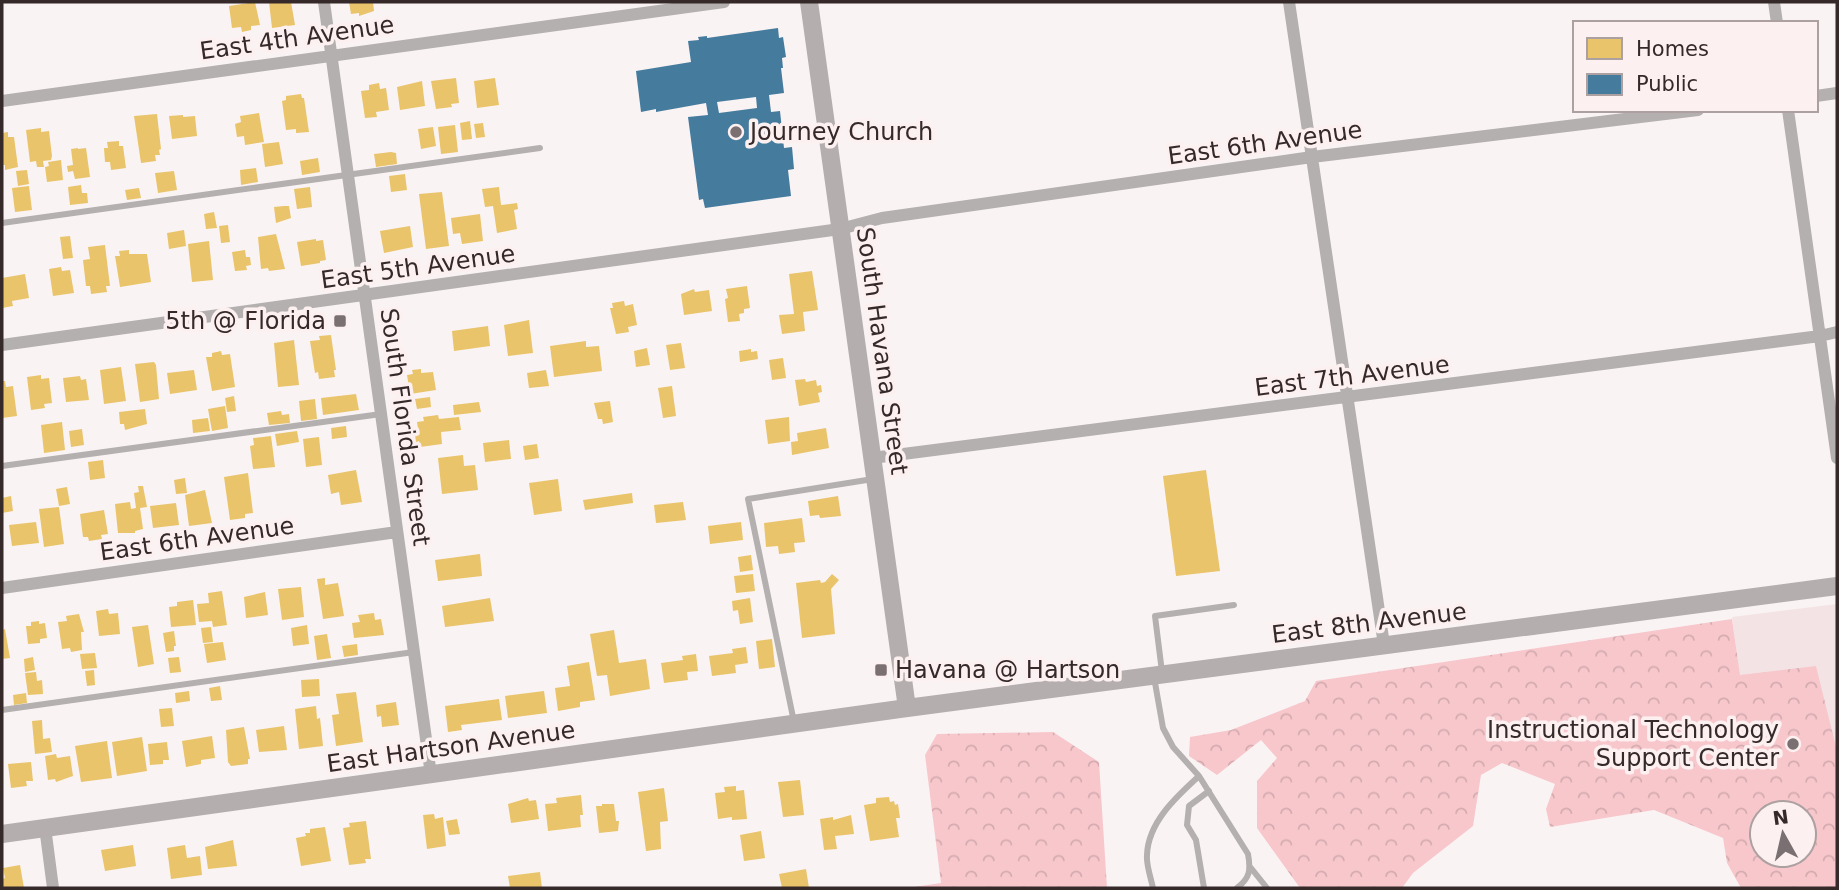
<svg xmlns="http://www.w3.org/2000/svg" width="1839" height="890" font-family="'DejaVu Sans',sans-serif">
	<defs>
		<pattern id="forest-crowns" width="20" height="18" patternUnits="userSpaceOnUse" patternTransform="scale(1.75)"><rect width="20" height="18" fill="#f7c7cc"/><path d="M2 6a3 3 0 1 1 6 0M12 15a3 3 0 1 1 6 0" fill="none" stroke="#d4abaf"/></pattern>
	</defs>
	<rect width="100%" height="100%" fill="#faf3f4"/>
	<path fill="#f4e3e5" d="M 1837,604 L 1837,867 L 1804,855 L 1804,813 L 1762,813 L 1762,842 L 1732,617 Z"/>
	<path fill="url(#forest-crowns)" fill-rule="evenodd" d="M 1732,619 L 1740,675 L 1816,666 L 1837,751 L 1837,888 L 1741,888 L 1727,863 L 1723,838 L 1654,810 L 1550,827 L 1546,809 L 1555,784 L 1502,763 L 1481,775 L 1473,826 L 1413,873 L 1402,888 L 1300,888 L 1257,828 L 1257,781 L 1277,758 L 1261,740 L 1217,775 L 1189,756 L 1190,737 L 1231,730 L 1305,701 L 1316,681 ZM 1762,813 L 1804,813 L 1804,855 L 1762,855 Z
		M 1053,732 L 1099,762 L 1107,888 L 907,888 L 941,883 L 925,755 L 937,734 Z"/>
	<path fill="#e9c46a" d="M 255,2 L 260,25 L 251,26 L 251,30 L 242,32 L 241,27 L 232,28 L 229,6 Z
		M 269,2 L 291,2 L 295,25 L 272,28 Z
		M 349,2 L 373,2 L 374,11 L 359,16 L 359,13 L 351,14 Z
		M 456,78 L 459,103 L 451,104 L 452,107 L 436,109 L 431,81 Z
		M 495,78 L 499,105 L 477,108 L 474,81 Z
		M 422,81 L 425,106 L 400,110 L 397,87 Z
		M 379,83 L 380,89 L 386,88 L 389,110 L 376,112 L 377,117 L 365,118 L 361,91 L 369,90 L 369,85 Z
		M 301,94 L 302,98 L 304,98 L 309,132 L 296,133 L 296,129 L 286,130 L 282,101 L 286,100 L 286,96 Z
		M 259,113 L 264,142 L 245,145 L 244,136 L 237,137 L 235,124 L 241,122 L 240,116 Z
		M 157,114 L 161,149 L 159,150 L 160,155 L 155,155 L 156,161 L 141,163 L 134,116 Z
		M 183,115 L 183,117 L 195,116 L 197,136 L 172,139 L 169,116 Z
		M 470,121 L 472,139 L 462,140 L 460,123 Z
		M 483,123 L 485,137 L 476,138 L 474,124 Z
		M 455,125 L 458,152 L 441,154 L 438,127 Z
		M 433,127 L 436,146 L 421,149 L 418,129 Z
		M 41,128 L 41,132 L 49,131 L 52,156 L 51,160 L 43,161 L 44,167 L 37,167 L 36,161 L 30,162 L 26,130 Z
		M 8,132 L 8,137 L 14,137 L 18,167 L 5,170 L 5,165 L 2,165 L 2,133 Z
		M 119,141 L 119,146 L 123,146 L 126,168 L 111,170 L 110,162 L 105,162 L 104,148 L 108,148 L 107,142 Z
		M 279,142 L 283,164 L 265,167 L 262,144 Z
		M 78,148 L 78,149 L 86,148 L 90,177 L 75,179 L 73,171 L 68,172 L 67,166 L 73,165 L 71,149 Z
		M 391,152 L 396,153 L 397,164 L 376,167 L 374,154 Z
		M 318,158 L 320,172 L 302,175 L 300,161 Z
		M 61,160 L 63,180 L 47,182 L 45,167 L 49,166 L 48,162 Z
		M 256,168 L 258,182 L 241,185 L 240,170 Z
		M 27,170 L 29,184 L 18,186 L 16,171 Z
		M 174,171 L 177,190 L 158,193 L 155,173 Z
		M 405,174 L 407,190 L 391,192 L 389,176 Z
		M 81,185 L 82,193 L 87,193 L 88,203 L 70,205 L 68,187 Z
		M 29,186 L 32,210 L 15,212 L 12,188 Z
		M 310,187 L 312,207 L 297,209 L 294,189 Z
		M 499,187 L 501,205 L 517,203 L 518,209 L 514,210 L 517,229 L 497,233 L 493,206 L 485,207 L 482,189 Z
		M 139,188 L 141,198 L 127,200 L 125,190 Z
		M 442,192 L 449,246 L 426,249 L 419,194 Z
		M 284,206 L 289,206 L 291,218 L 276,223 L 274,207 Z
		M 214,212 L 217,228 L 206,229 L 204,214 Z
		M 480,214 L 483,241 L 462,244 L 460,233 L 453,234 L 451,218 Z
		M 228,225 L 230,242 L 221,243 L 219,226 Z
		M 410,226 L 413,247 L 384,253 L 380,231 Z
		M 184,230 L 186,246 L 169,249 L 167,233 Z
		M 276,234 L 285,269 L 269,271 L 268,268 L 261,269 L 258,237 Z
		M 70,236 L 73,258 L 63,259 L 60,237 Z
		M 316,239 L 316,241 L 323,240 L 326,260 L 320,261 L 320,263 L 301,266 L 297,242 Z
		M 209,241 L 213,280 L 192,282 L 188,244 Z
		M 105,245 L 110,286 L 106,286 L 107,292 L 91,294 L 90,286 L 86,286 L 83,260 L 90,259 L 88,247 Z
		M 129,250 L 129,254 L 147,254 L 151,282 L 120,287 L 115,256 L 120,256 L 119,251 Z
		M 245,250 L 246,257 L 250,257 L 251,265 L 246,266 L 247,270 L 235,271 L 232,252 Z
		M 61,267 L 62,271 L 70,270 L 74,293 L 53,296 L 49,269 Z
		M 812,271 L 818,310 L 803,312 L 805,331 L 782,334 L 779,315 L 794,314 L 789,274 Z
		M 25,274 L 29,298 L 12,301 L 13,306 L 2,308 L 2,278 Z
		M 747,286 L 750,308 L 744,309 L 744,313 L 739,314 L 740,321 L 728,322 L 725,299 L 728,298 L 726,289 Z
		M 694,289 L 695,292 L 709,290 L 712,311 L 684,315 L 681,294 Z
		M 624,301 L 625,306 L 633,304 L 637,325 L 628,327 L 629,332 L 616,334 L 610,308 L 613,308 L 612,303 Z
		M 529,320 L 533,353 L 508,356 L 504,325 Z
		M 488,326 L 490,346 L 454,351 L 452,331 Z
		M 331,335 L 336,370 L 334,370 L 335,377 L 319,379 L 318,372 L 315,373 L 310,341 L 320,340 L 319,336 Z
		M 294,340 L 299,385 L 278,387 L 274,343 Z
		M 586,341 L 586,347 L 599,346 L 602,371 L 554,377 L 550,346 Z
		M 681,343 L 685,368 L 670,370 L 666,345 Z
		M 647,348 L 650,365 L 636,367 L 634,351 Z
		M 751,349 L 751,352 L 757,351 L 758,359 L 740,362 L 739,351 Z
		M 221,351 L 222,355 L 230,354 L 235,387 L 212,391 L 206,357 L 212,357 L 212,353 Z
		M 783,358 L 786,378 L 772,380 L 769,360 Z
		M 154,362 L 156,365 L 159,399 L 140,402 L 135,364 Z
		M 121,367 L 126,401 L 104,404 L 100,370 Z
		M 421,369 L 421,373 L 433,372 L 436,390 L 410,394 L 407,375 L 413,374 L 412,370 Z
		M 194,370 L 197,390 L 170,394 L 167,373 Z
		M 546,370 L 549,386 L 529,388 L 527,373 Z
		M 41,375 L 41,379 L 49,378 L 52,403 L 44,404 L 45,408 L 31,410 L 27,377 Z
		M 80,376 L 81,380 L 86,379 L 89,400 L 66,402 L 63,378 Z
		M 805,379 L 806,382 L 816,380 L 817,386 L 821,385 L 822,392 L 818,393 L 820,402 L 799,406 L 795,380 Z
		M 2,381 L 5,381 L 6,387 L 13,386 L 17,416 L 2,418 Z
		M 672,386 L 676,416 L 663,418 L 658,388 Z
		M 356,394 L 359,410 L 323,415 L 321,398 Z
		M 234,396 L 236,411 L 227,412 L 225,398 Z
		M 430,397 L 431,407 L 417,409 L 415,399 Z
		M 315,399 L 317,419 L 301,421 L 299,401 Z
		M 610,401 L 613,422 L 603,424 L 602,419 L 598,419 L 594,403 Z
		M 479,402 L 481,412 L 454,415 L 453,405 Z
		M 225,406 L 228,428 L 212,431 L 208,409 Z
		M 145,409 L 147,424 L 125,430 L 124,424 L 120,424 L 119,412 Z
		M 281,411 L 282,415 L 289,414 L 290,423 L 269,425 L 267,413 Z
		M 438,415 L 439,419 L 459,417 L 461,430 L 441,432 L 442,444 L 420,447 L 419,441 L 416,442 L 415,435 L 419,435 L 417,422 L 424,421 L 423,417 Z
		M 789,417 L 790,441 L 768,444 L 765,420 Z
		M 208,418 L 210,431 L 193,433 L 192,420 Z
		M 62,422 L 65,450 L 44,453 L 41,425 Z
		M 346,426 L 347,437 L 332,439 L 331,428 Z
		M 826,428 L 829,448 L 792,455 L 791,442 L 798,441 L 797,433 Z
		M 82,429 L 84,445 L 71,447 L 69,431 Z
		M 297,431 L 299,442 L 277,446 L 275,434 Z
		M 271,436 L 275,467 L 253,469 L 250,446 L 254,445 L 253,438 Z
		M 319,437 L 322,465 L 306,467 L 303,439 Z
		M 509,440 L 511,459 L 485,462 L 483,443 Z
		M 537,444 L 539,458 L 525,460 L 523,446 Z
		M 463,455 L 464,466 L 475,465 L 478,490 L 442,494 L 438,458 Z
		M 103,460 L 105,478 L 90,480 L 88,462 Z
		M 356,470 L 362,502 L 341,505 L 339,492 L 331,494 L 328,475 Z
		M 1206,470 L 1220,571 L 1176,576 L 1163,476 Z
		M 248,473 L 253,513 L 245,514 L 245,518 L 230,520 L 224,477 Z
		M 185,478 L 187,493 L 176,494 L 174,480 Z
		M 558,479 L 562,511 L 534,515 L 529,483 Z
		M 138,486 L 143,486 L 147,507 L 140,508 L 143,529 L 135,531 L 135,533 L 118,533 L 115,504 L 130,502 L 131,509 L 136,508 L 134,493 L 139,492 Z
		M 67,487 L 70,504 L 59,506 L 56,489 Z
		M 205,490 L 212,523 L 189,526 L 185,495 Z
		M 632,493 L 633,503 L 585,510 L 583,500 Z
		M 11,496 L 13,511 L 2,513 L 2,498 Z
		M 838,496 L 841,516 L 820,518 L 819,515 L 810,516 L 808,501 Z
		M 683,502 L 686,520 L 656,523 L 654,505 Z
		M 176,503 L 179,525 L 153,528 L 150,506 Z
		M 59,507 L 64,544 L 44,547 L 39,509 Z
		M 104,510 L 108,534 L 101,535 L 102,539 L 89,541 L 88,537 L 83,537 L 80,514 Z
		M 802,518 L 805,542 L 794,543 L 795,552 L 779,554 L 778,546 L 766,547 L 764,523 Z
		M 36,522 L 39,543 L 12,546 L 9,525 Z
		M 741,522 L 743,540 L 710,544 L 708,526 Z
		M 480,554 L 482,576 L 438,581 L 435,560 Z
		M 751,555 L 753,570 L 740,572 L 738,557 Z
		M 753,574 L 755,591 L 736,593 L 734,576 Z
		M 832,574 L 839,580 L 831,589 L 835,634 L 802,638 L 796,583 L 820,580 L 821,583 L 825,582 Z
		M 325,578 L 325,585 L 338,583 L 344,616 L 323,619 L 317,579 Z
		M 301,587 L 304,617 L 282,620 L 278,589 Z
		M 222,591 L 227,625 L 213,627 L 212,621 L 199,622 L 197,604 L 209,603 L 208,593 Z
		M 265,592 L 268,615 L 246,618 L 244,597 Z
		M 490,598 L 494,621 L 445,627 L 442,606 Z
		M 750,598 L 753,622 L 740,624 L 738,610 L 733,611 L 732,601 Z
		M 193,600 L 196,625 L 171,627 L 169,607 L 177,606 L 177,602 Z
		M 108,609 L 109,614 L 118,613 L 120,634 L 99,636 L 96,611 Z
		M 374,613 L 375,620 L 381,619 L 384,635 L 354,638 L 352,623 L 360,622 L 358,615 Z
		M 79,614 L 84,632 L 81,632 L 82,650 L 71,652 L 70,648 L 62,649 L 58,622 L 67,621 L 66,616 Z
		M 39,621 L 39,624 L 45,623 L 47,638 L 40,639 L 40,643 L 28,644 L 26,626 L 31,626 L 31,622 Z
		M 148,625 L 154,664 L 138,667 L 132,627 Z
		M 307,625 L 309,644 L 293,646 L 291,628 Z
		M 211,627 L 213,642 L 203,643 L 201,628 Z
		M 5,629 L 10,658 L 2,659 L 2,630 Z
		M 614,630 L 619,663 L 646,659 L 650,689 L 610,696 L 607,675 L 597,676 L 590,634 Z
		M 174,631 L 176,646 L 174,646 L 174,651 L 166,652 L 163,633 Z
		M 327,634 L 331,658 L 317,660 L 314,636 Z
		M 772,639 L 775,667 L 759,669 L 756,641 Z
		M 223,642 L 226,660 L 207,663 L 204,644 Z
		M 357,644 L 358,655 L 344,657 L 342,646 Z
		M 746,647 L 748,663 L 735,665 L 736,673 L 712,676 L 709,656 L 733,653 L 732,649 Z
		M 95,653 L 97,668 L 82,669 L 80,654 Z
		M 696,654 L 698,671 L 687,672 L 688,680 L 664,683 L 661,663 L 683,660 L 682,656 Z
		M 33,657 L 35,670 L 25,672 L 24,659 Z
		M 179,657 L 181,672 L 170,673 L 168,658 Z
		M 589,662 L 595,700 L 580,702 L 580,707 L 558,711 L 555,688 L 570,686 L 567,666 Z
		M 94,670 L 95,685 L 87,686 L 85,671 Z
		M 36,672 L 37,681 L 42,680 L 43,694 L 28,695 L 25,673 Z
		M 319,679 L 320,696 L 302,697 L 301,680 Z
		M 220,686 L 222,700 L 211,701 L 209,688 Z
		M 189,691 L 190,701 L 176,703 L 175,693 Z
		M 544,691 L 547,713 L 508,718 L 505,696 Z
		M 356,692 L 363,742 L 336,746 L 332,715 L 339,714 L 336,694 Z
		M 26,693 L 27,703 L 14,705 L 13,695 Z
		M 499,699 L 502,720 L 461,725 L 462,730 L 448,732 L 445,706 Z
		M 396,702 L 399,725 L 382,727 L 381,716 L 377,717 L 376,705 Z
		M 316,706 L 317,719 L 320,718 L 323,746 L 299,749 L 295,709 Z
		M 172,708 L 174,726 L 161,727 L 159,709 Z
		M 42,720 L 43,739 L 50,738 L 52,752 L 35,754 L 32,721 Z
		M 284,726 L 287,750 L 259,752 L 256,730 Z
		M 244,727 L 250,759 L 248,759 L 248,764 L 231,766 L 228,762 L 226,730 Z
		M 212,736 L 215,758 L 201,760 L 201,764 L 186,767 L 182,741 Z
		M 142,737 L 147,771 L 117,776 L 112,742 Z
		M 107,741 L 112,778 L 81,782 L 75,746 Z
		M 167,742 L 169,760 L 163,760 L 163,764 L 150,765 L 148,744 Z
		M 56,754 L 57,758 L 70,756 L 73,776 L 56,782 L 55,779 L 48,780 L 45,756 Z
		M 31,762 L 33,781 L 26,781 L 27,786 L 11,788 L 8,764 Z
		M 800,780 L 804,815 L 783,817 L 778,782 Z
		M 736,786 L 736,791 L 744,790 L 747,819 L 732,820 L 732,817 L 718,819 L 715,793 L 725,792 L 724,787 Z
		M 664,788 L 668,821 L 660,822 L 661,849 L 646,851 L 638,792 Z
		M 581,795 L 583,815 L 580,815 L 581,827 L 548,831 L 545,804 L 557,803 L 556,798 Z
		M 889,797 L 890,802 L 894,801 L 895,805 L 898,804 L 900,818 L 896,818 L 899,837 L 870,841 L 864,805 L 876,803 L 876,798 Z
		M 528,798 L 529,801 L 536,800 L 539,819 L 511,823 L 508,804 Z
		M 602,804 L 614,804 L 616,821 L 619,821 L 618,831 L 599,833 L 596,806 L 602,806 Z
		M 434,814 L 435,819 L 443,817 L 446,846 L 427,849 L 423,815 Z
		M 851,815 L 854,834 L 835,836 L 837,849 L 824,850 L 820,819 L 833,817 L 833,820 Z
		M 457,819 L 460,834 L 449,835 L 446,821 Z
		M 366,821 L 371,859 L 365,859 L 366,863 L 349,865 L 343,828 L 350,827 L 349,823 Z
		M 325,827 L 331,861 L 301,866 L 296,838 L 306,836 L 305,833 L 310,833 L 310,829 Z
		M 761,831 L 765,858 L 744,861 L 740,835 Z
		M 233,840 L 237,866 L 208,869 L 205,847 Z
		M 133,845 L 136,866 L 105,871 L 101,850 Z
		M 185,845 L 187,858 L 200,856 L 202,875 L 171,879 L 167,848 Z
		M 20,865 L 24,888 L 2,888 L 2,879 L 5,878 L 3,868 Z
		M 806,869 L 809,888 L 782,888 L 779,874 Z
		M 540,872 L 542,888 L 510,888 L 508,876 Z"/>
	<path fill="#457b9d" fill-rule="evenodd" d="M 778,28 L 779,38 L 783,37 L 786,57 L 782,58 L 783,68 L 781,68 L 784,93 L 769,95 L 771,112 L 780,111 L 784,148 L 792,147 L 794,169 L 788,170 L 791,196 L 705,208 L 703,199 L 699,200 L 688,117 L 708,115 L 706,103 L 656,112 L 656,109 L 641,112 L 636,71 L 691,62 L 688,41 L 699,40 L 698,37 L 707,36 L 707,38 ZM 756,97 L 757,108 L 719,113 L 717,102 Z"/>
	<g fill="none" stroke-linecap="round" stroke-linejoin="round">
		<path stroke="#b4b0b0" stroke-width="6" d="M 2,223 L 540,148
			M 2,466 L 381,414
			M 1162,672 L 1155,616 L 1234,605
			M 1154,677 L 1163,728 L 1173,747 L 1199,776 L 1248,854 C 1251,870 1250,878 1237,888
			M 2,710 L 414,652
			M 794,722 L 748,499 L 873,479
			M 1251,868 L 1267,888
			M 1153,888 C 1151,878 1146,865 1147,855 C 1148,822 1177,796 1199,776
			M 1204,888 L 1196,840 L 1187,825 L 1189,806 L 1209,791"/>
		<path stroke="#b4b0b0" stroke-width="12" d="M 324,2 L 431,775
			M 1289,2 L 1384,645
			M 1774,2 L 1777,23
			M 1816,96 L 1837,93
			M 2,101 L 724,2
			M 1788,110 L 1837,458
			M 2,345 L 840,229 L 882,218 L 1312,157 L 1698,110
			M 872,458 L 1820,336 L 1837,332
			M 2,588 L 397,532
			M 45,827 L 53,888"/>
		<path stroke="#b4aeaf" stroke-width="18" d="M 809,2 L 907,708
			M 2,834 L 907,708 L 1837,586"/>
	</g>
	<g fill="#7a7071" stroke="#fdf0f1" stroke-width="2.5">
		<circle cx="736" cy="132" r="7"/>
		<rect x="333" y="314" width="14" height="14" rx="3.5"/>
		<rect x="874" y="663" width="14" height="14" rx="3.5"/>
		<circle cx="1793" cy="744" r="7"/>
	</g>
	<g text-anchor="middle" stroke-width="7" stroke-linejoin="round" paint-order="stroke">
		<g font-size="24" fill="#35292a" stroke="#fdf0f1">
			<text transform="translate(297 38) rotate(-8)" y="8">East 4th Avenue</text>
			<text transform="translate(1265 143) rotate(-8)" y="8">East 6th Avenue</text>
			<text transform="translate(418 267) rotate(-8)" y="8">East 5th Avenue</text>
			<text transform="translate(882 351) rotate(82)" y="8">South Havana Street</text>
			<text transform="translate(1352 376) rotate(-7)" y="8">East 7th Avenue</text>
			<text transform="translate(405 427) rotate(82)" y="8">South Florida Street</text>
			<text transform="translate(197 539) rotate(-8)" y="8">East 6th Avenue</text>
			<text transform="translate(1369 623) rotate(-7)" y="8">East 8th Avenue</text>
			<text transform="translate(451 747) rotate(-8)" y="8">East Hartson Avenue</text>
		</g>
		<g font-size="24" fill="#35292a" stroke="#fdf0f1" text-anchor="start">
			<text x="750" y="140">Journey Church</text>
			<text x="326" y="329" text-anchor="end">5th @ Florida</text>
			<text x="895" y="678">Havana @ Hartson</text>
			<text x="1779" y="738" text-anchor="end">Instructional Technology<tspan x="1779" dy="28">Support Center</tspan></text>
		</g>
	</g>
	<rect width="1839" height="890" fill="none" stroke="#35292a" stroke-width="7"/>
	<rect x="1573" y="21" width="245" height="91" fill="#fdf0f1" stroke="#ada0a1" stroke-width="2"/>
	<rect x="1587" y="38" width="35" height="21" fill="#e9c46a" stroke="#ada0a1" stroke-width="2"/>
	<text x="1636" y="56" font-size="21" fill="#35292a">Homes</text>
	<rect x="1587" y="74" width="35" height="21" fill="#457b9d" stroke="#ada0a1" stroke-width="2"/>
	<text x="1636" y="91" font-size="21" fill="#35292a">Public</text>
	<g transform="translate(1783 834) rotate(352)"><circle r="33" fill="#fdf0f1" stroke="#ada0a1" stroke-width="2"/>
	<path d="M0-5L12 26L0 18L-12 26Z" fill="#7a7071"/>
	<text y="-10" font-size="19" font-weight="bold" text-anchor="middle" fill="#35292a">N</text>
	</g>
</svg>
